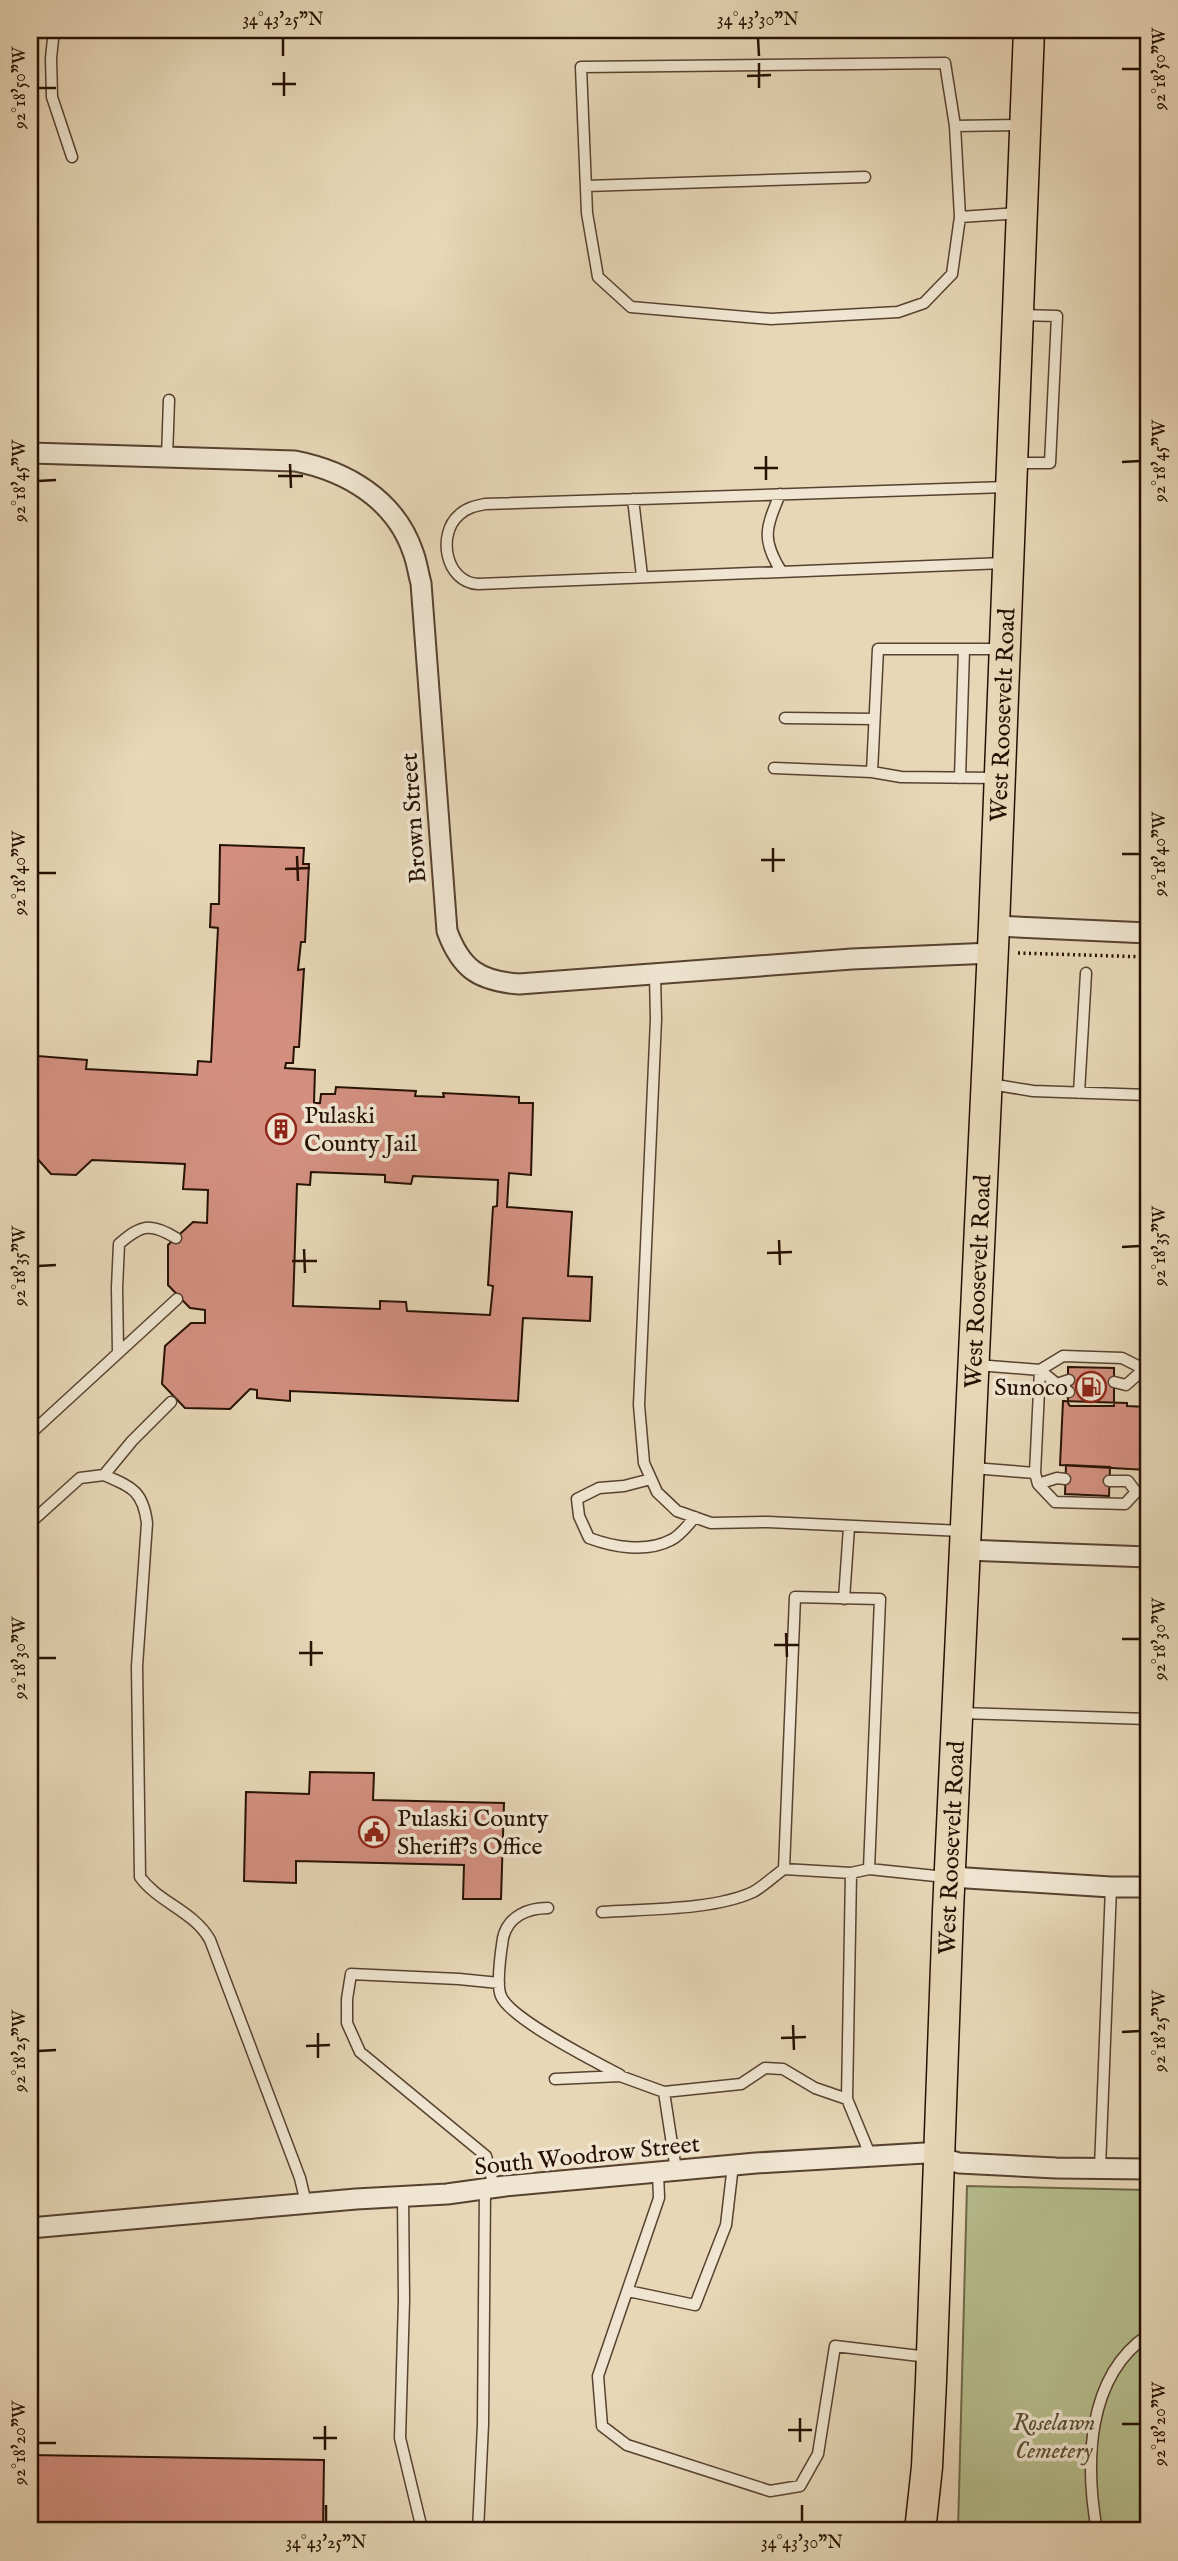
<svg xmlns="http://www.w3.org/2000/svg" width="1178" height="2561" font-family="'IM FELL English',serif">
	<rect width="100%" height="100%" fill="#e7d7b7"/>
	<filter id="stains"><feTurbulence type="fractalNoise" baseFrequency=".00286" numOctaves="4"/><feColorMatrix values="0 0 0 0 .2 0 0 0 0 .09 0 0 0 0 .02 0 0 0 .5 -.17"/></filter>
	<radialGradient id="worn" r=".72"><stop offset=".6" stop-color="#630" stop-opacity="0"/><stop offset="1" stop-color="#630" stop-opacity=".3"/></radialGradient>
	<path fill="#b6be8e" stroke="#6e6848" stroke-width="2" d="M 967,2186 L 1148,2190 L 1148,2531 L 958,2531 Z"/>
	<path fill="#d39081" stroke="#271102" stroke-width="2" fill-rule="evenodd" d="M 220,845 L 304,848 L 303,864 L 309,864 L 305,942 L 301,942 L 298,970 L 304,969 L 299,1047 L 294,1047 L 293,1063 L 286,1063 L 285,1068 L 315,1070 L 314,1103 L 320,1103 L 321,1094 L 335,1094 L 336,1087 L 416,1091 L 415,1096 L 444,1097 L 443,1093 L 519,1097 L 519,1103 L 533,1103 L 531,1175 L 509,1173 L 507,1207 L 572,1212 L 568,1276 L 592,1277 L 590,1321 L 523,1318 L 518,1401 L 290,1391 L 290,1401 L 257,1398 L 257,1390 L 250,1389 L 230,1409 L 185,1408 L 162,1384 L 165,1346 L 191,1323 L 205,1323 L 205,1310 L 190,1308 L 168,1285 L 168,1245 L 193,1222 L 207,1223 L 208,1190 L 183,1189 L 185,1164 L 92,1160 L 76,1175 L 51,1174 L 35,1156 L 30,1156 L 30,1074 L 37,1074 L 38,1056 L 87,1060 L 86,1069 L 197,1075 L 198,1061 L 211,1062 L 218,928 L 210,927 L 211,904 L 219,904 ZM 311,1172 L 385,1175 L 385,1182 L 411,1184 L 413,1176 L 498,1180 L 497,1206 L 493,1207 L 488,1285 L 493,1286 L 490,1315 L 407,1311 L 406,1302 L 380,1301 L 380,1309 L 293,1306 L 297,1184 L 310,1185 Z
		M 1068,1367 L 1114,1368 L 1114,1406 L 1070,1406 L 1068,1403 Z
		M 1063,1401 L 1127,1403 L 1127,1406 L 1148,1407 L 1148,1416 L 1145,1415 L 1143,1460 L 1146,1461 L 1146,1470 L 1060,1465 Z
		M 1066,1465 L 1110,1467 L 1109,1496 L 1065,1494 Z
		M 30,1754 L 35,1754 L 31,1866 L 30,1866 Z
		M 310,1772 L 374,1773 L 373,1800 L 504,1803 L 501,1899 L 463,1899 L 464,1865 L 296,1861 L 296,1883 L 244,1881 L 246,1792 L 309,1794 Z
		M 30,2455 L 324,2460 L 323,2531 L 30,2531 Z"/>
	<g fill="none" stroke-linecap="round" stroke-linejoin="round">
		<g stroke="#57422f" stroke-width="13">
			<path id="service" d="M 54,30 L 51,58 L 52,97 L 72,157
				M 955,126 L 960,217
				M 586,186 L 865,177
				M 1020,213 L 960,217 L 952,274 L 924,303 L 898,312 L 771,319 L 631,307 L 598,277 L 587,213 L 581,67 L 945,63 L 955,126 L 1021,125
				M 167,457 L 169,400
				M 1016,463 L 1050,463 L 1057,316 L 1020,315
				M 780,494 C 766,528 761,539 781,571
				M 633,499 L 642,576
				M 1004,563 L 478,584 C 445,582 437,534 459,515 C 466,508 475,506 485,504 L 1007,487
				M 785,718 L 874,719
				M 774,768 L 872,772 L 878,649 L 1001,649
				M 872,772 L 901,777 L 997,778
				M 960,778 L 964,649
				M 655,974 L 656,1019 L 639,1405 L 644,1463 L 657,1492 L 677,1511 L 711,1523 L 768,1522 L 962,1531
				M 990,1084 L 1033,1091 L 1148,1095
				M 1079,1093 L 1086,973
				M 118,1352 L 117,1288 L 119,1244 C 141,1225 150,1222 176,1238
				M 977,1365 L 1040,1370 L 1057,1384 L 1069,1380
				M 1148,1369 L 1144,1369 L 1122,1358 L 1063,1356 L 1040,1370 L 1035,1473 L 1038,1484 L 1055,1502 L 1125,1504 L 1136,1492 L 1148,1492
				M 1114,1382 L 1126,1385 L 1144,1369
				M 1057,1384 L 1069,1392
				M 171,1402 L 132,1441 L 104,1475 C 132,1487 143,1491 147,1523 L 137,1666 L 140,1877 C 159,1903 194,1911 210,1940 L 300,2178 L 306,2203
				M 30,1434 L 177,1299
				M 973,1468 L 1035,1473
				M 651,1479 L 624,1486 L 599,1488 L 577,1499 L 579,1516 L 589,1538 C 613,1547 646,1553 671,1540 C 680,1536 688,1525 695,1517
				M 1109,1481 L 1128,1481 L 1136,1492
				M 1038,1484 L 1057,1478 L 1065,1479
				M 30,1523 L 80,1478 L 104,1475
				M 795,1597 L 880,1599 L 869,1869 L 851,1873 L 784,1869 Z
				M 844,1599 L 849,1527
				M 960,1713 L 1148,1719
				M 869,1869 L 945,1877
				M 851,1873 L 847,2099 L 871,2157
				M 548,1908 C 528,1908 508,1916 503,1938 C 501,1951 496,1985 501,1996 C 510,2019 596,2062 620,2075
				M 602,1912 C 645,1909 715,1910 753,1892 C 764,1886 774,1876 784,1869
				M 555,2079 L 620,2076 L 664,2092 L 741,2084 L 765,2068 L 783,2069 L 815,2088 L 847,2099
				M 664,2092 L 676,2170
				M 1100,2168 L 1111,1887
				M 658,2172 L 659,2198 L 598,2376 L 602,2426 L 627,2445 L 770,2491 L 800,2486 L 818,2454 L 835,2346 L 928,2357
				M 494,2187 L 486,2156 L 360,2052 L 347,2023 L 347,1999 L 351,1974 L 459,1979 L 499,1983
				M 403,2196 L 404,2300 L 400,2438 L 421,2525
				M 628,2291 L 695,2305 L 726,2225 L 733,2165
				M 478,2531 L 483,2424 L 485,2189
				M 1097,2531 C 1085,2464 1086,2377 1148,2335"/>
		</g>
		<g stroke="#57422f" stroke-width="23">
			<path id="minor" d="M 30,453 L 295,461 C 346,471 395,499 413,552 C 417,562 418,573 421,583 L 447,931 C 461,969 479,981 519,984 L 852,959 L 992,953
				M 994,926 L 1148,933
				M 966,1550 L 1148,1557
				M 951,1877 L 1111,1887 L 1148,1887
				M 30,2228 L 356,2199 L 447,2194 L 505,2186 L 756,2163 L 925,2153 L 959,2163 L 1056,2168 L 1148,2169"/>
		</g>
		<g stroke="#271102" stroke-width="33">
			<g id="primary">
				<path id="s1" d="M 920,2531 L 927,2467 L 931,2381 L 948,1911 L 994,926 L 1029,30"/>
			</g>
		</g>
		<path stroke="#271102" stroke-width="3.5" stroke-dasharray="2 3.5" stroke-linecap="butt" d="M 1018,953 L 1148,957"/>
		<use href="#service" stroke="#efe5d0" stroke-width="10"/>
		<use href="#minor" stroke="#efe5d0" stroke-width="19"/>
		<use href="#primary" stroke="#e7d7b7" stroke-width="30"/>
	</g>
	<path fill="none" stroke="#271102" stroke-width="2.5" d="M 283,38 L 283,56M 758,38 L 759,56M 759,63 L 759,88M 1122,69 L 1140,69M 284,72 L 284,96M 747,76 L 771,75M 272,84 L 296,84M 38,88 L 56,88M 766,456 L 766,480M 1122,462 L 1140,461M 290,464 L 291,488M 754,468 L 778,468M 278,476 L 303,476M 38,481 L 56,480M 773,848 L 773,872M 1122,854 L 1140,854M 297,856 L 298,881M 761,860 L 785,860M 285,869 L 310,868M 38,873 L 56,873M 779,1240 L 780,1265M 1122,1247 L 1140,1246M 304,1249 L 305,1273M 767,1253 L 792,1252M 292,1261 L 317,1261M 38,1266 L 56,1265M 786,1633 L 787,1657M 1122,1639 L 1140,1639M 311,1641 L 311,1666M 774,1645 L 799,1645M 299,1653 L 323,1653M 38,1658 L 56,1658M 793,2025 L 794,2050M 1122,2032 L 1140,2031M 318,2033 L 318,2058M 781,2038 L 806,2037M 306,2046 L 330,2045M 38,2051 L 56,2050M 800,2418 L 800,2442M 1122,2424 L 1140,2424M 325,2426 L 325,2450M 788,2430 L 812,2430M 313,2438 L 337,2438M 38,2443 L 56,2443M 326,2505 L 326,2522M 802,2505 L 802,2522"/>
	<defs>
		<g id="building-ring" transform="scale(1.575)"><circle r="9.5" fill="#efe5d0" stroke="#8f2418" stroke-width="1.5"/><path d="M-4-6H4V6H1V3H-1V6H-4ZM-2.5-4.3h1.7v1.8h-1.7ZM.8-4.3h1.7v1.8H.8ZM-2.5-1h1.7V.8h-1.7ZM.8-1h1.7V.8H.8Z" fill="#8f2418"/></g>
		<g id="fuel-ring" transform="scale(1.575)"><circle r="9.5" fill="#efe5d0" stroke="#8f2418" stroke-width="1.5"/><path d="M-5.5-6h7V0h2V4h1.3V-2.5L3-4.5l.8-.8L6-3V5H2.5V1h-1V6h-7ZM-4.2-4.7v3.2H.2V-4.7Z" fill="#8f2418"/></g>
		<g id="civic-ring" transform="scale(1.575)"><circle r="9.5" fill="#efe5d0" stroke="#8f2418" stroke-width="1.5"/><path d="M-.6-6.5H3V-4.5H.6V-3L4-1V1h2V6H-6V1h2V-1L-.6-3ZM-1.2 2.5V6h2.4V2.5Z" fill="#8f2418"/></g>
	</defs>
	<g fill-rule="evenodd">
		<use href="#building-ring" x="281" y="1129"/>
		<use href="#fuel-ring" x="1091" y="1387"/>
		<use href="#civic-ring" x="374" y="1832"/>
	</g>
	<g text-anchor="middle" stroke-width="7" stroke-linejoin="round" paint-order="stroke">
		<g font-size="24" fill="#271102" stroke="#efe5d0">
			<text dy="8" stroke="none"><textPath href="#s1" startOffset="1818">West Roosevelt Road</textPath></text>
			<text transform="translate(413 818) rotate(-94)" y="8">Brown Street</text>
			<text dy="8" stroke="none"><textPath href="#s1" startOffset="1251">West Roosevelt Road</textPath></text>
			<text dy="8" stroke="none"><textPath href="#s1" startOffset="684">West Roosevelt Road</textPath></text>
			<text transform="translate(587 2155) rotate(-6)" y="8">South Woodrow Street</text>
		</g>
		<g font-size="24" fill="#271102" stroke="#efe5d0" text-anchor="start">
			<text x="304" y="1123">Pulaski<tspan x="304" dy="28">County Jail</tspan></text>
			<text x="1068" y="1395" text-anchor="end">Sunoco</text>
			<text x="397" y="1826">Pulaski County<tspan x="397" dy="28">Sheriff's Office</tspan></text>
		</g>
		<g font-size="24" font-style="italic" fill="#594e33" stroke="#efe5d0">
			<text x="1054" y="2430">Roselawn<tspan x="1054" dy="28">Cemetery</tspan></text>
		</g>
	</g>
	<rect width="1178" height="2561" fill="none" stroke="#e7d7b7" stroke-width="77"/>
	<rect x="38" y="38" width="1102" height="2484" fill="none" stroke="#271102" stroke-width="2.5"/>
	<g font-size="18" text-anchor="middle" fill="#271102">
		<text x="283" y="25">34°43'25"N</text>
		<text x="758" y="25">34°43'30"N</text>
		<text transform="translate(1159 69) rotate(-90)" y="6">92°18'50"W</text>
		<text transform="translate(19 88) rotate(-90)" y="6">92°18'50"W</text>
		<text transform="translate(1159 461) rotate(-90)" y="6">92°18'45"W</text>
		<text transform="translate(19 481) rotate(-90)" y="6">92°18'45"W</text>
		<text transform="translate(1159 854) rotate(-90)" y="6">92°18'40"W</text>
		<text transform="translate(19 873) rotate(-90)" y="6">92°18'40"W</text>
		<text transform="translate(1159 1246) rotate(-90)" y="6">92°18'35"W</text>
		<text transform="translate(19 1266) rotate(-90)" y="6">92°18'35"W</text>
		<text transform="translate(1159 1639) rotate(-90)" y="6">92°18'30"W</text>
		<text transform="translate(19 1658) rotate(-90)" y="6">92°18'30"W</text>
		<text transform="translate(1159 2031) rotate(-90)" y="6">92°18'25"W</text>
		<text transform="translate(19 2051) rotate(-90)" y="6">92°18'25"W</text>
		<text transform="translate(1159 2424) rotate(-90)" y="6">92°18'20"W</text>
		<text transform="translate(19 2443) rotate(-90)" y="6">92°18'20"W</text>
		<text x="326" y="2548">34°43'25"N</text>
		<text x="802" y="2548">34°43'30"N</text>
	</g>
	<rect width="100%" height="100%" filter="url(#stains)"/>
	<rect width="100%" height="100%" fill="url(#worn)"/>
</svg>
